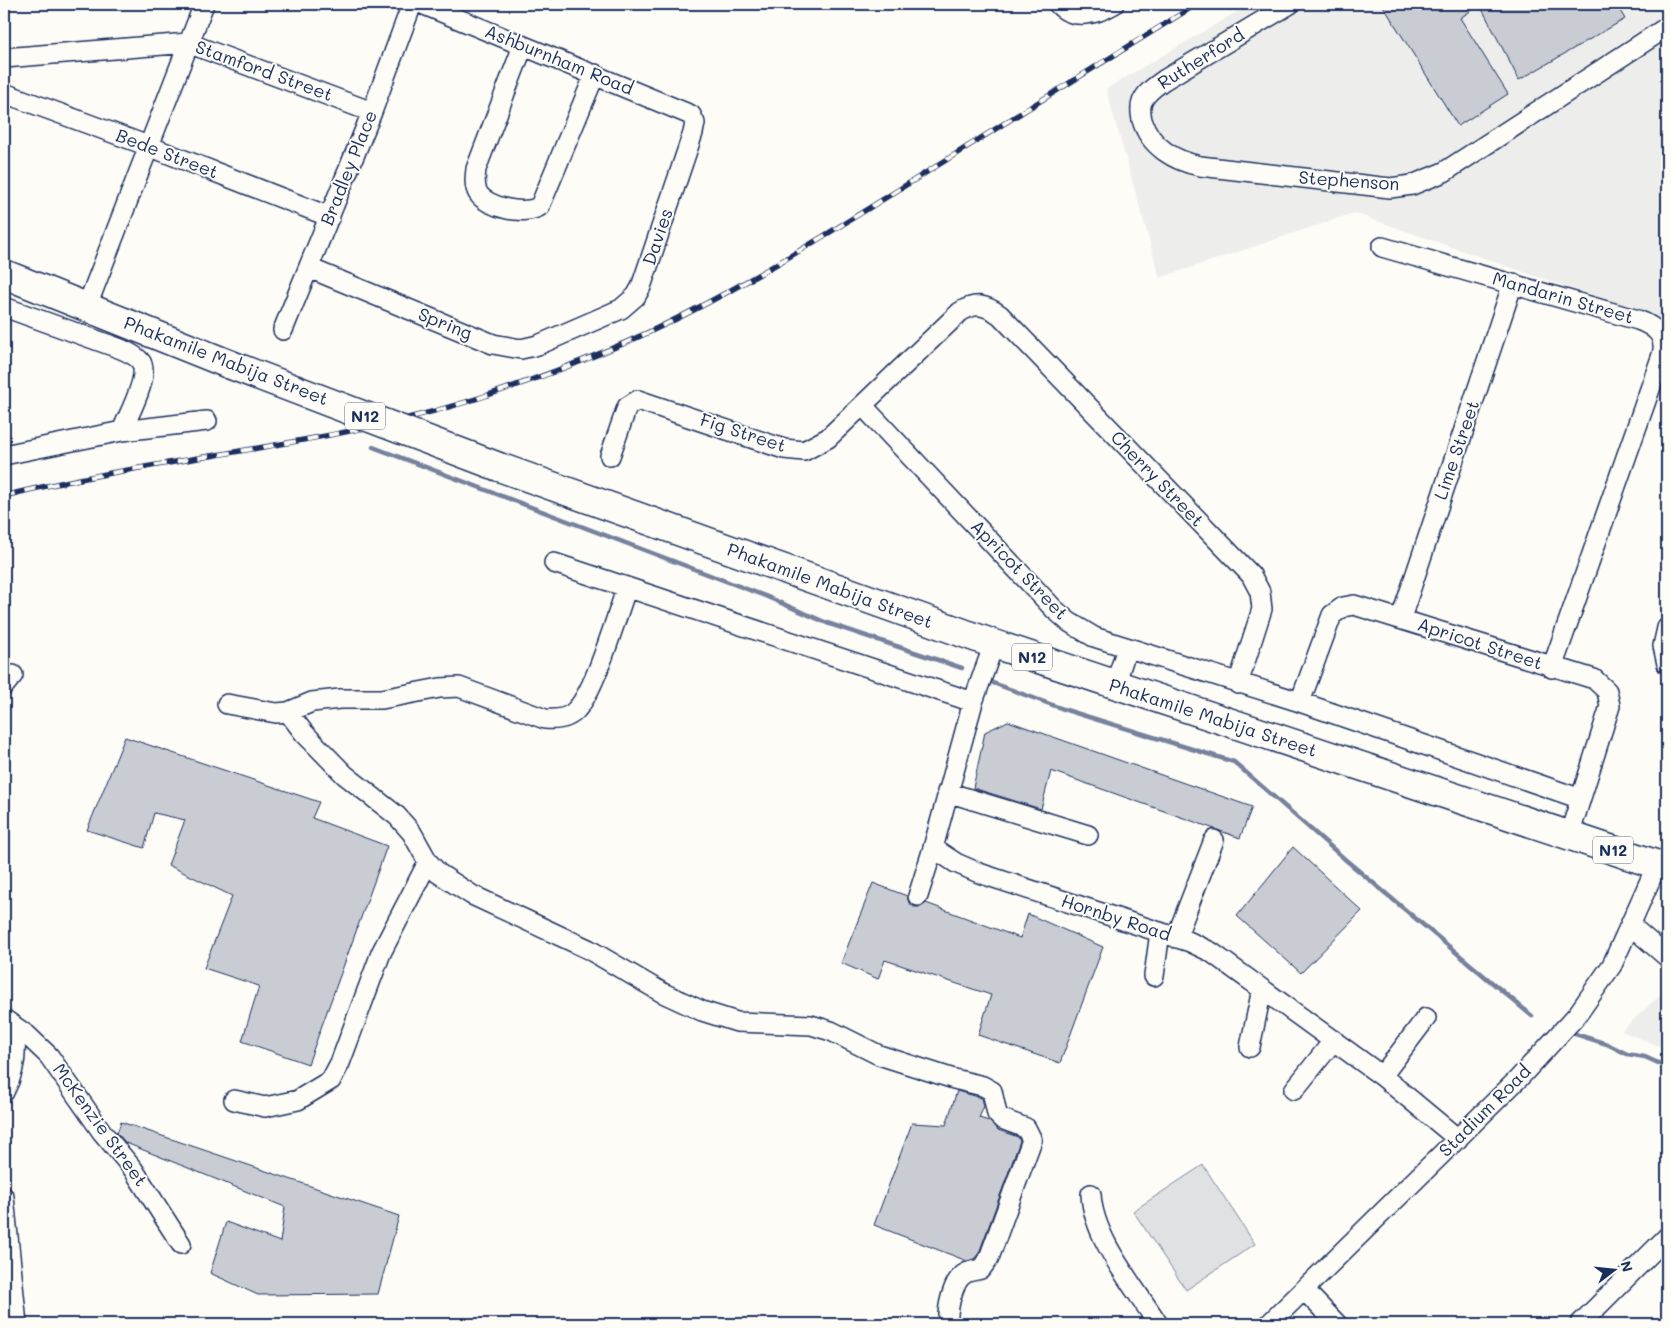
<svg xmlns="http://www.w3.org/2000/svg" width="1671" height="1328" font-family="Mali,sans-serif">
	<rect width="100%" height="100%" fill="#fdfcf7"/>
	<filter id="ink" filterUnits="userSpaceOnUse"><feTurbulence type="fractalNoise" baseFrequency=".02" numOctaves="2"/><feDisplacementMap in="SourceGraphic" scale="10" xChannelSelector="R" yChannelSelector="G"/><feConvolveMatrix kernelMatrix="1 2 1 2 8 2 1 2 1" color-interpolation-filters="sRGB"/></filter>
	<g filter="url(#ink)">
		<path fill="#edeeec" d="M 1250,4 L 1667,4 L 1667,322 L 1354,213 L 1160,278 L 1106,89 Z
			M 1667,989 L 1667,1049 L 1621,1031 Z"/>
		<path fill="#e0e1e3" stroke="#7e88a0" d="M 1203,1165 L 1255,1244 L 1186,1290 L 1133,1211 Z"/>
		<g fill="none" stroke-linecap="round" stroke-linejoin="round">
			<path stroke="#76819c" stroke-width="4.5" d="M 373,447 L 765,596 L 827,623 L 962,668
				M 993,683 L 1066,710 L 1234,762 L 1347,861 L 1532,1016
				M 1572,1033 L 1607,1044 L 1627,1054 L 1645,1057 L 1667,1067"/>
		</g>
		<path fill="#c9ccd3" stroke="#1b2f5e" d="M 1382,4 L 1616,4 L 1625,19 L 1519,80 L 1480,5 L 1460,18 L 1508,94 L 1458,126 Z
			M 1008,721 L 1252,807 L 1240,838 L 1051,771 L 1041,809 L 973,788 L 985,732 Z
			M 125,737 L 319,802 L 312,818 L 387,846 L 308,1064 L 242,1041 L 259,986 L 204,968 L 232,896 L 168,865 L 185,820 L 154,813 L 144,848 L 87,830 Z
			M 1293,847 L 1362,911 L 1301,973 L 1237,916 Z
			M 873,883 L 907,896 L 909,903 L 914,907 L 921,907 L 926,903 L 1020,938 L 1028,914 L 1103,947 L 1060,1063 L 978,1035 L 991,995 L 885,960 L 878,979 L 841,963 Z
			M 957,1091 L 982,1098 L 984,1106 L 979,1118 L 989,1121 L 998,1130 L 1018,1137 L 1020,1141 L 979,1253 L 974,1259 L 967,1261 L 874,1225 L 912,1123 L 946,1125 Z
			M 121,1122 L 399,1216 L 378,1294 L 258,1295 L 210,1273 L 226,1222 L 280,1242 L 285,1207 L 126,1143 L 117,1133 Z"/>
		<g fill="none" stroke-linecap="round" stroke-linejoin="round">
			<g stroke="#1b2f5e" stroke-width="22">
				<path id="minor" d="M 1058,4 C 1073,21 1097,14 1114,4
					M 1290,4 L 1164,80 C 1156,86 1146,92 1142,102 C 1140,107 1141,115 1142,120 C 1150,147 1175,161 1200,166 L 1390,188 L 1412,185 L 1444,172 L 1667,27
					M 523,46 L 476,169 C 475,177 474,186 478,193 C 487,208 526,216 540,206 L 595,74
					M 4,58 L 188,43 L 372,112
					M 4,93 L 151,147 L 330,217
					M 1382,247 L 1638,320 C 1656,327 1667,336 1662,355 L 1552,668
					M 309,268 L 493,344 L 521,349 L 538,345 L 621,309 L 636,296 L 641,287 L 693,133 L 695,123 L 691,115 L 422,4
					M 87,306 L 204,4
					M 4,307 L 121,349 C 128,352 137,356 141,362 C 150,377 128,415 122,431
					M 283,330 L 372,112 L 412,4
					M 863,406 L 1054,609 L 1069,622 L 1094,637 L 1300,702 L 1581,799
					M 4,455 L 122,431 L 207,421
					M 610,456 L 627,407 L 638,400 L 784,449 L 804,451 L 828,438 L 960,312 C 976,302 986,305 1000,315 L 1251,575 L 1260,592 L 1262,609 L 1238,684
					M 554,563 L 973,702
					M 1401,618 L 1513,283
					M 1667,628 L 1663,646 L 1667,664
					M 994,644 L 973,702 L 933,848 L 956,863 L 979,873 L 1190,942 L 1211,952 L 1382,1076 L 1458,1139
					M 1115,685 L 1127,648
					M 4,686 L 13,675
					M 1300,702 L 1332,615 L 1343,607 L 1354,605 L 1594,679 L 1607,691 L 1610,706 L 1569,836
					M 227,704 L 276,713 L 288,712 L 312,702 L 340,699 L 382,699 L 440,688 L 459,687 L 545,719 C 556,720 569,719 577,709 C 596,688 616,617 627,587
					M 288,712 L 304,733 L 345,775 L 397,816 L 412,833 L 428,862 L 438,873 L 472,895 L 588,949 L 663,993 L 702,1011 L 737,1022 L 811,1025 L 831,1031 L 879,1055 L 954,1079 L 983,1086 L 992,1091 L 997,1114 L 1002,1119 L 1026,1128 L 1032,1140 L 989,1258 L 981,1269 C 977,1270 970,1271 966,1273 C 952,1280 947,1310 948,1324
					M 947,792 L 1088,835
					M 918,896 L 933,848
					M 1630,925 L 1667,957
					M 1176,938 L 1214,840
					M 1154,976 L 1160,932
					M 4,1019 L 27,1035 L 49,1056 L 102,1132 L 133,1169 L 181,1244
					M 1250,1047 L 1262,989
					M 1382,1076 L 1426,1018
					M 1294,1090 L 1334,1040
					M 4,1092 C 16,1070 18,1049 13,1025
					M 234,1100 L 265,1107 L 298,1100 L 331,1080 L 340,1063 L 381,953 L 428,862
					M 1091,1194 C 1093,1239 1135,1287 1158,1324
					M 4,1197 L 17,1324
					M 1305,1291 L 1337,1324
					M 1269,1324 L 1518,1079 L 1577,1015 L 1612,965 L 1657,865
					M 1580,1324 L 1667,1237"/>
			</g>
			<g stroke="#1b2f5e" stroke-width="31">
				<path id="highway" d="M 4,274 L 231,365
					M 499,467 L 994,644 L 1667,868"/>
			</g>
			<use href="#minor" stroke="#fdfcf7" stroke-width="19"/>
			<use href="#highway" stroke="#fdfcf7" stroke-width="28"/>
			<g stroke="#1b2f5e" stroke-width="5.5">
				<path id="rail" d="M 4,496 C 163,456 329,447 485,396 C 554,373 622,347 686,314 C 772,270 853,218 935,167 C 1022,112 1109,58 1197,4"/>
			</g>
			<use href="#rail" stroke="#fdfcf7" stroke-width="4" stroke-dasharray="11" stroke-linecap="butt"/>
			<g stroke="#1b2f5e" stroke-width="31" stroke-linecap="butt">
				<path id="highway-bridge" d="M 231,365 L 499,467"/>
			</g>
			<use href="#highway-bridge" stroke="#fdfcf7" stroke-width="28"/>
		</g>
	</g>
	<g text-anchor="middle" stroke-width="4" stroke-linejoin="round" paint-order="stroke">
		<g fill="#fdfcf7" stroke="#5f6c8c" stroke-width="1">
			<rect x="345" y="402.5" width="40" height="27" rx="4"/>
			<rect x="1012" y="643.5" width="40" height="27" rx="4"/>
			<rect x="1593" y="836.5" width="40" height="27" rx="4"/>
		</g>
		<g font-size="16" font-weight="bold" fill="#1b2f5e">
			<text x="365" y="422">N12</text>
			<text x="1032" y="663">N12</text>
			<text x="1613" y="856">N12</text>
		</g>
		<g font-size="18" fill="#1b2f5e" stroke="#fdfcf7">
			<text transform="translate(1201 59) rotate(-32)" y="6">Rutherford</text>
			<text transform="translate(559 60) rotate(22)" y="6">Ashburnham Road</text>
			<text transform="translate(264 71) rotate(20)" y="6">Stamford Street</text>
			<text transform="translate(167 154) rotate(21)" y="6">Bede Street</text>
			<text transform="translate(349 168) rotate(-68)" y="6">Bradley Place</text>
			<text transform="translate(1349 181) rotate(4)" y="6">Stephenson</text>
			<text transform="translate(658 237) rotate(-71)" y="6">Davies</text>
			<text transform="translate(1563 298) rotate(16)" y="6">Mandarin Street</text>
			<text transform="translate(445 324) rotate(22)" y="6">Spring</text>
			<text transform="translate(226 361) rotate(21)" y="6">Phakamile Mabija Street</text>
			<text transform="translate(743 433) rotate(18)" y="6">Fig Street</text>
			<text transform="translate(1457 450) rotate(-71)" y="6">Lime Street</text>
			<text transform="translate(1157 479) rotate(46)" y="6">Cherry Street</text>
			<text transform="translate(1019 570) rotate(46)" y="6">Apricot Street</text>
			<text transform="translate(830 586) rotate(20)" y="6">Phakamile Mabija Street</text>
			<text transform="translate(1480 644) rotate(18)" y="6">Apricot Street</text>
			<text transform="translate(1213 718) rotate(18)" y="6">Phakamile Mabija Street</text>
			<text transform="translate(1116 918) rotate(18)" y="6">Hornby Road</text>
			<text transform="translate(1485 1111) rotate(-45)" y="6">Stadium Road</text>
			<text transform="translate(100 1125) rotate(54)" y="6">McKenzie Street</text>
		</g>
	</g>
	<rect width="1671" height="1328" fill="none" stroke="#fdfcf7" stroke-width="20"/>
	<rect x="10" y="10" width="1651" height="1308" fill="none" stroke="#1b2f5e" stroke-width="2" filter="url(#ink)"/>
	<g transform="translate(1614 1270) rotate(74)" stroke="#fdfcf7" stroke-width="4" paint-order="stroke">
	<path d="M0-4L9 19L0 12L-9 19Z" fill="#1b2f5e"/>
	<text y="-8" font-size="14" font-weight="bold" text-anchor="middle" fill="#1b2f5e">N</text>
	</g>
</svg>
